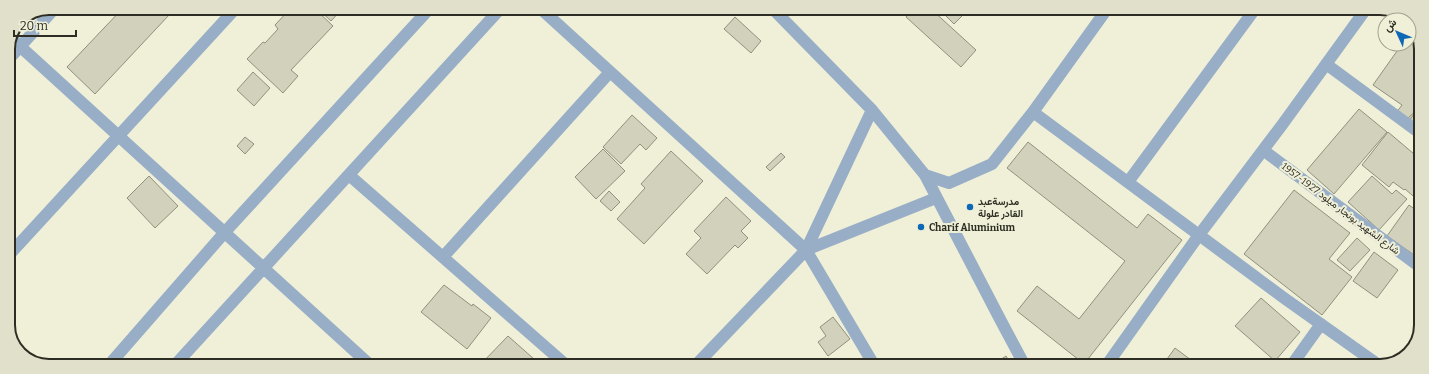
<svg xmlns="http://www.w3.org/2000/svg" width="1429" height="374" font-family="Bitter,Vazirmatn,serif">
	<rect width="100%" height="100%" fill="#f0f0d9"/>
	<path fill="#d2d1bb" stroke="#91907c" d="M 123,8 L 164,8 L 170,14 L 95,94 L 67,67 Z
		M 291,8 L 314,8 L 333,26 L 291,70 L 298,76 L 283,93 L 247,59 L 263,42 L 265,43 L 278,29 L 275,25 Z
		M 317,8 L 343,8 L 331,21 Z
		M 913,9 L 931,9 L 976,50 L 961,67 L 906,17 Z
		M 939,9 L 969,9 L 954,24 Z
		M 735,17 L 761,41 L 751,53 L 724,29 Z
		M 1413,28 L 1421,46 L 1421,104 L 1409,121 L 1396,113 L 1402,105 L 1373,85 L 1402,44 L 1409,44 L 1409,34 Z
		M 253,72 L 270,88 L 254,106 L 237,90 Z
		M 1421,106 L 1421,131 L 1408,118 Z
		M 1359,109 L 1387,132 L 1334,194 L 1307,170 Z
		M 632,115 L 657,138 L 646,150 L 640,144 L 621,164 L 603,147 Z
		M 1388,132 L 1420,159 L 1420,184 L 1419,185 L 1420,186 L 1420,202 L 1405,189 L 1404,190 L 1393,182 L 1389,187 L 1362,165 Z
		M 245,137 L 254,144 L 245,154 L 237,146 Z
		M 1028,142 L 1137,228 L 1148,214 L 1182,240 L 1084,364 L 1017,311 L 1037,286 L 1079,319 L 1125,261 L 1007,168 Z
		M 603,149 L 625,171 L 596,199 L 575,177 Z
		M 671,151 L 703,181 L 644,244 L 617,219 L 645,188 L 641,184 Z
		M 781,153 L 785,157 L 770,171 L 766,167 Z
		M 149,176 L 178,206 L 155,228 L 127,198 Z
		M 1372,176 L 1392,194 L 1396,190 L 1407,199 L 1379,230 L 1348,202 Z
		M 1294,190 L 1350,233 L 1329,259 L 1352,277 L 1322,315 L 1244,254 Z
		M 609,191 L 620,202 L 611,211 L 600,201 Z
		M 726,197 L 751,221 L 741,231 L 748,238 L 738,248 L 735,245 L 707,274 L 686,254 L 701,238 L 694,231 Z
		M 1409,205 L 1420,213 L 1420,259 L 1387,236 Z
		M 1357,238 L 1370,250 L 1350,271 L 1337,260 Z
		M 1374,252 L 1398,270 L 1377,298 L 1353,281 Z
		M 444,285 L 472,306 L 473,304 L 491,318 L 467,349 L 421,312 Z
		M 1261,298 L 1300,332 L 1275,361 L 1235,326 Z
		M 833,317 L 850,339 L 828,356 L 818,342 L 826,336 L 820,327 Z
		M 508,336 L 534,359 L 528,365 L 480,365 Z
		M 1175,348 L 1199,366 L 1162,366 Z
		M 1006,356 L 1012,366 L 991,366 Z"/>
	<g fill="none" stroke-linecap="round" stroke-linejoin="round">
		<path stroke="#98aec6" stroke-width="12" d="M 540,8 L 806,250 L 874,365
			M 773,9 L 872,110 L 925,175 L 949,183 L 992,164 L 1033,112 L 1284,298 L 1380,366
			M 12,39 C 132,147 250,257 370,365
			M 8,60 L 55,8
			M 1326,64 L 1421,134
			M 872,110 L 806,250 L 936,198
			M 1033,112 L 1107,9
			M 1263,150 L 1420,267
			M 349,175 L 566,365
			M 925,175 L 1001,321 L 1025,366
			M 1128,182 L 1255,9
			M 8,256 L 236,8
			M 443,257 L 610,72
			M 109,365 L 225,232 L 430,8
			M 175,365 L 501,8
			M 696,365 L 806,250
			M 1106,366 L 1199,235 L 1282,125 L 1366,9
			M 1291,366 L 1321,324"/>
	</g>
	<g fill="#0d69b6" stroke="#f0f0d9" stroke-width="1.5">
		<circle cx="970" cy="207" r="4"/>
		<circle cx="921" cy="227" r="4"/>
	</g>
	<g text-anchor="middle" stroke-width="4" stroke-linejoin="round" paint-order="stroke">
		<g font-size="10" font-weight="bold" fill="#2d2d24" stroke="#f0f0d9" text-anchor="start">
			<text x="978" y="205">مدرسةعبد<tspan x="978" dy="12">القادر علولة</tspan></text>
			<text x="929" y="231">Charif Aluminium</text>
		</g>
		<g font-size="10" fill="#2d2d24" stroke="#f0f0d9">
			<text transform="translate(1341 208) rotate(37)" y="4">شارع الشهيد بونجار ميلود 1927-1957</text>
		</g>
	</g>
	<path d="M0 0H1429V374H0ZM49 15H1380A34 34 0 0 1 1414 49V325A34 34 0 0 1 1380 359H49A34 34 0 0 1 15 325V49A34 34 0 0 1 49 15Z" fill="#e0e0cb" fill-rule="evenodd"/>
	<path fill="none" stroke="#2d2d24" stroke-width="2" d="M49 15H1380A34 34 0 0 1 1414 49V325A34 34 0 0 1 1380 359H49A34 34 0 0 1 15 325V49A34 34 0 0 1 49 15Z"/>
	<g transform="translate(1397 32) rotate(314)"><circle r="19" fill="#f0f0d9" stroke="#a2a291"/>
	<path d="M0-3L7 15L0 10L-7 15Z" fill="#0d69b6"/>
	<text y="-6" font-size="11" font-weight="bold" text-anchor="middle" fill="#2d2d24">ش</text>
	</g>
	<path d="M14 30v6h62v-6" fill="none" stroke="#2d2d24" stroke-width="2"/>
	<text x="20" y="30" font-size="12" fill="#2d2d24" stroke="#f0f0d9" stroke-width="3" paint-order="stroke">20 m</text>
</svg>
